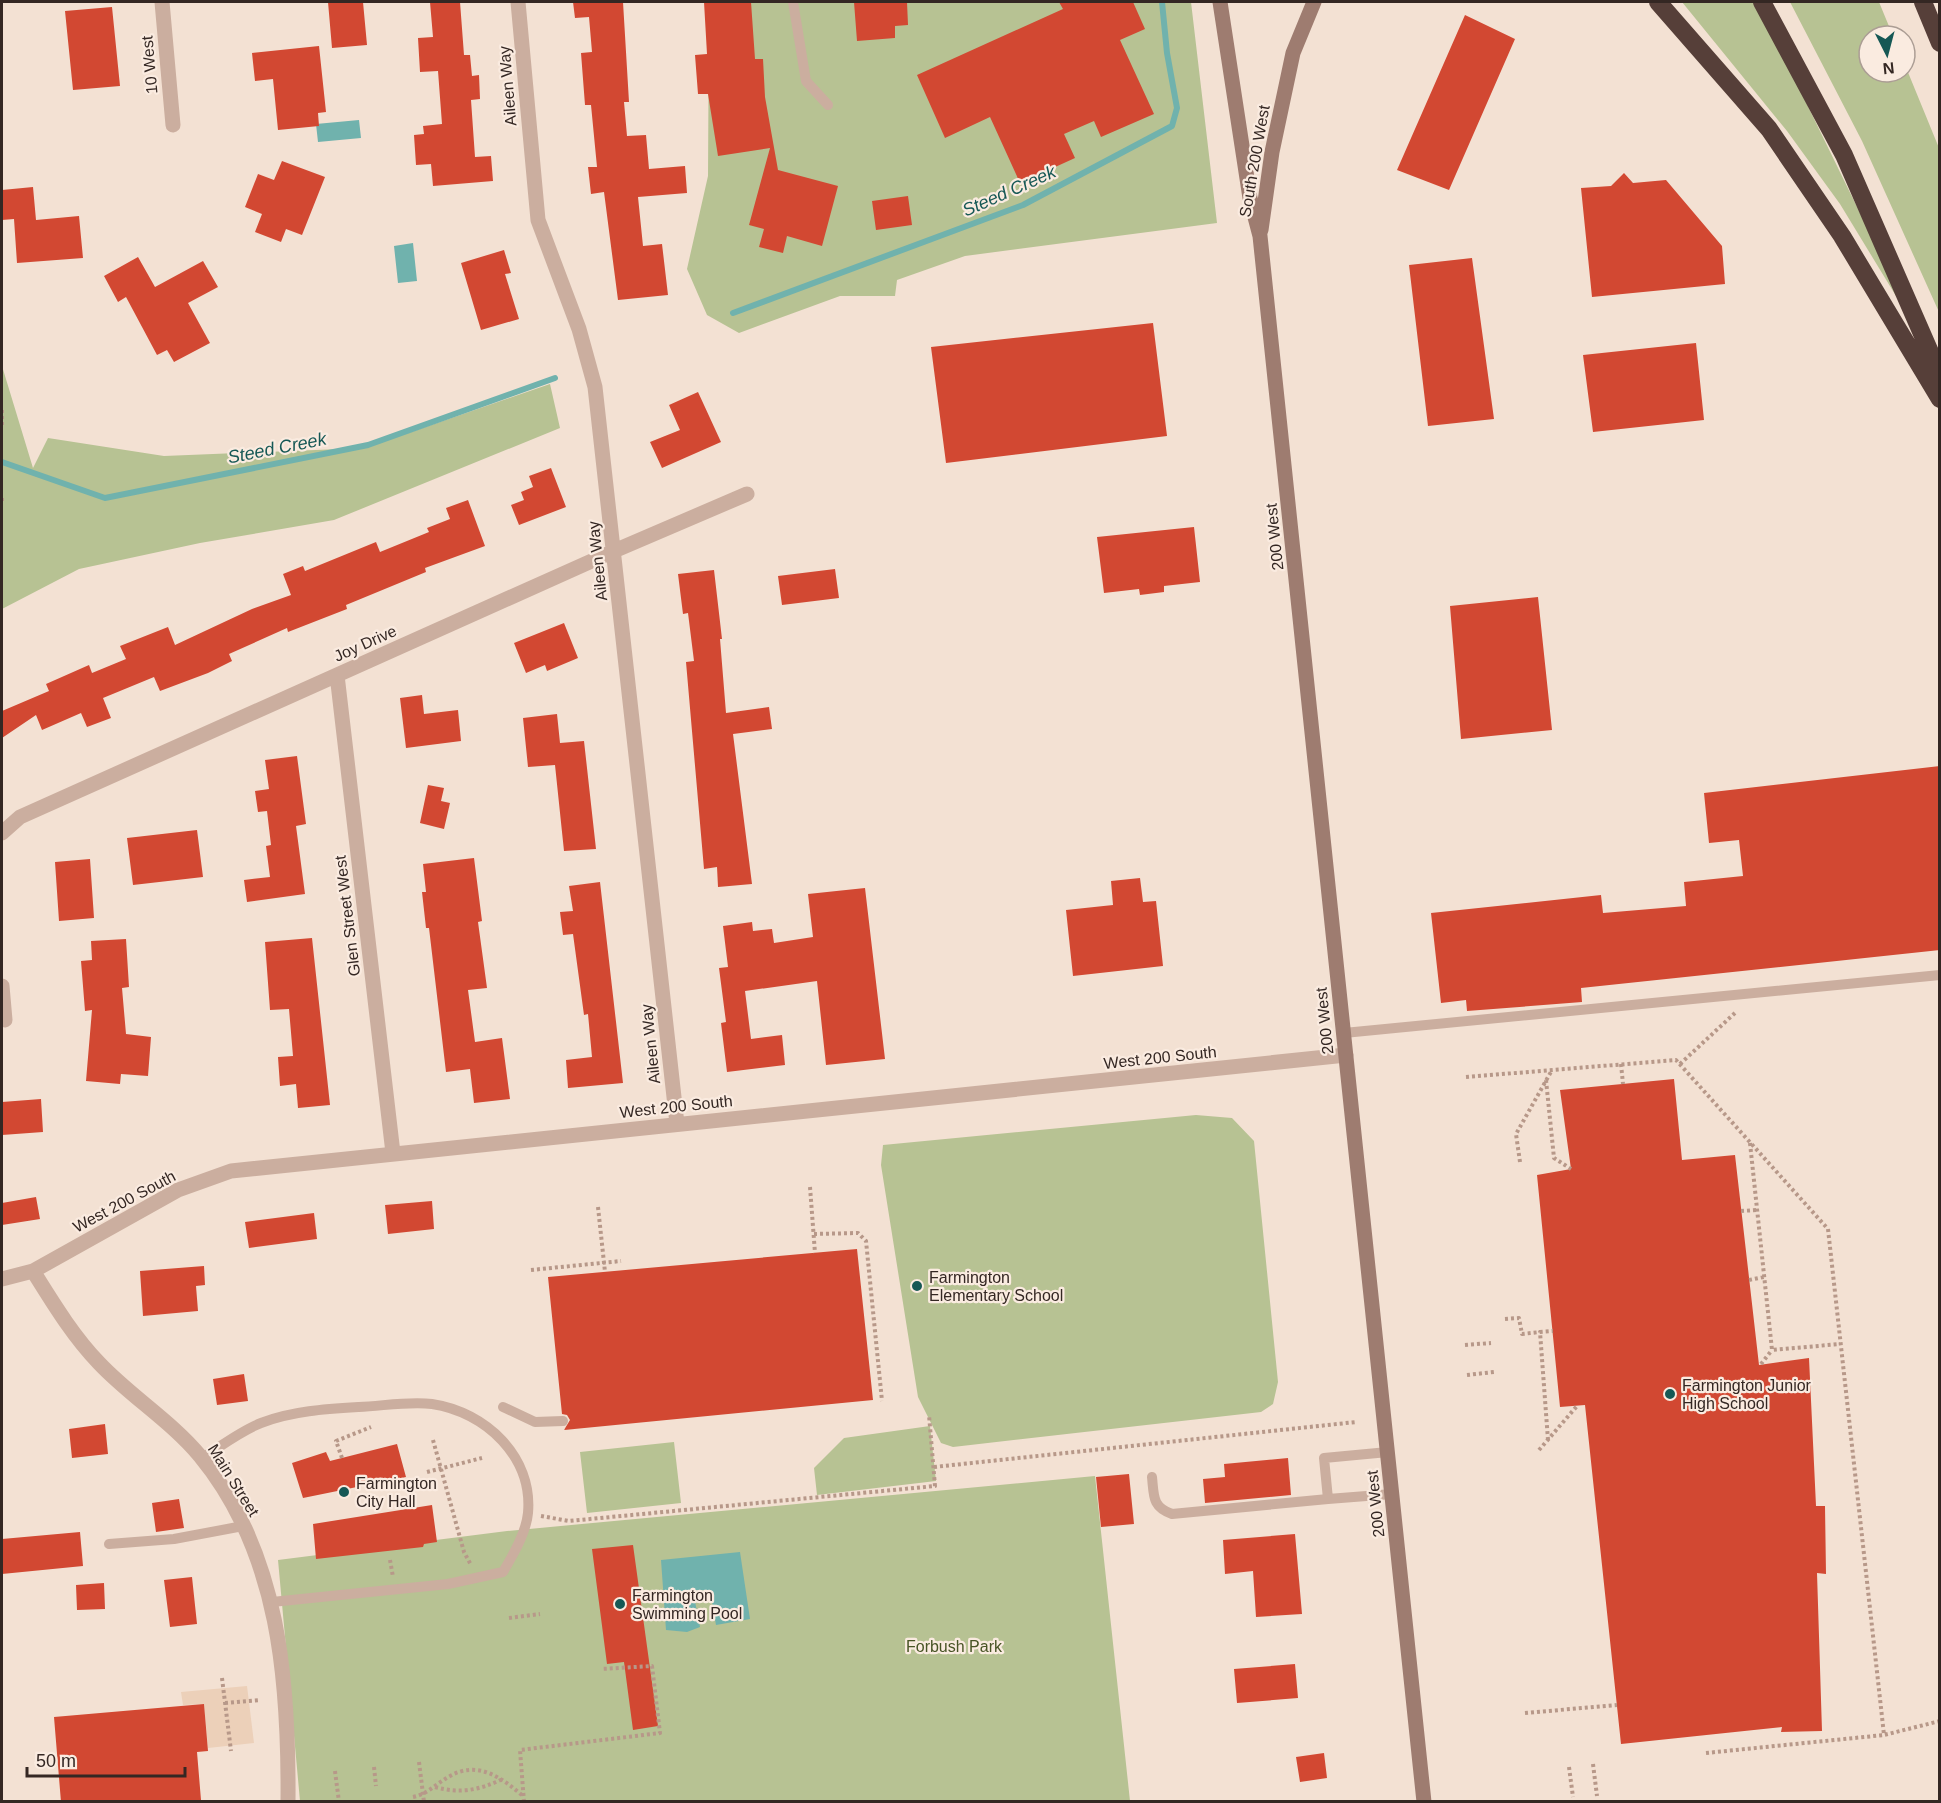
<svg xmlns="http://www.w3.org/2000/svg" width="1941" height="1803" font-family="Helvetica,sans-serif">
	<rect width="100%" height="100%" fill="#f3e1d3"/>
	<path fill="#b7c293" d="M 709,2 L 1191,2 L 1217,223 L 965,256 L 897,280 L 895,296 L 840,296 L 739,333 L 707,315 L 687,269 L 708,176 Z
		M 1682,2 L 1757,2 L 1900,295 L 1896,296 L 1840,204 L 1787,131 Z
		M 1790,2 L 1879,2 L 1893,36 L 1869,36 L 1869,72 L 1905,72 L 1905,65 L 1939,148 L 1939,312 L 1862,141 Z
		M 2,366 L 33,468 L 48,438 L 164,456 L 365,448 L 550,384 L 560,428 L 334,520 L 200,543 L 79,569 L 2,609 Z
		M 1196,1115 L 1232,1118 L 1254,1141 L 1278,1382 L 1273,1404 L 1261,1412 L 953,1447 L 941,1443 L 918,1397 L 881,1165 L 883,1145 Z
		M 930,1426 L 936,1481 L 817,1495 L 814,1468 L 844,1438 Z
		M 674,1442 L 681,1503 L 587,1513 L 580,1452 Z
		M 1095,1476 L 1130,1801 L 300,1801 L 278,1560 L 507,1531 Z"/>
	<path fill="#ecd0b9" d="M 247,1686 L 254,1743 L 208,1748 L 204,1704 L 183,1705 L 181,1692 Z"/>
	<path fill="#70b2ad" d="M 359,120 L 361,138 L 318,142 L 316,124 Z
		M 413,243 L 417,281 L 398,283 L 394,246 Z
		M 740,1552 L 750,1619 L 716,1625 L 710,1590 L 693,1591 L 700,1627 L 687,1632 L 666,1630 L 661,1560 Z"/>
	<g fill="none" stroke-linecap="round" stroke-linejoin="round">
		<path stroke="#70b2ad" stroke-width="6" d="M 733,313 L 1023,205 L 1172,126 L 1177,108 L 1167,53 L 1162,2
			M 2,462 L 105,498 L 368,445 L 555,378"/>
	</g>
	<path fill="#d24832" d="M 328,2 L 363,2 L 367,45 L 332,48 Z
		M 430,2 L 460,2 L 464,55 L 470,55 L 472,76 L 479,75 L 480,99 L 471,100 L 475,157 L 491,156 L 493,181 L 433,186 L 431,164 L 416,165 L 414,135 L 424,134 L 423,126 L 442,124 L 438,71 L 420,72 L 418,38 L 433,37 Z
		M 573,2 L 623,2 L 629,102 L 624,102 L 627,136 L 646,135 L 649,169 L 685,166 L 687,193 L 638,197 L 643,246 L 662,244 L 668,295 L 618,300 L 604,192 L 591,194 L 588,167 L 597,167 L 591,105 L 585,105 L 581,53 L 592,52 L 589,17 L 575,18 Z
		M 704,2 L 751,2 L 755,59 L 763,59 L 765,97 L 778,170 L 838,186 L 822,246 L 787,236 L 783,253 L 759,247 L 764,229 L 749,225 L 770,148 L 718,156 L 708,94 L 698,94 L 695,55 L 707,54 Z
		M 854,2 L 907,2 L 908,25 L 895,26 L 895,38 L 857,41 Z
		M 1059,2 L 1133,2 L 1145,29 L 1120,40 L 1154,114 L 1101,137 L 1094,121 L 1064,134 L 1075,158 L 1020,183 L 990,117 L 945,138 L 917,75 L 1063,9 Z
		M 112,7 L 120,86 L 73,90 L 65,11 Z
		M 1465,15 L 1515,39 L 1449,190 L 1397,170 Z
		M 319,46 L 326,112 L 318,113 L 319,126 L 278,130 L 273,79 L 255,81 L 252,53 Z
		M 282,161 L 325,177 L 302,235 L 286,229 L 281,242 L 255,232 L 262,214 L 245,207 L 258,174 L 274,180 Z
		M 1624,173 L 1633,183 L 1666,180 L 1722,246 L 1725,284 L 1592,297 L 1581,188 L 1611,186 Z
		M 33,187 L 36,220 L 79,216 L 83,258 L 17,263 L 14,219 L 2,220 L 2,190 Z
		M 908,196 L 912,225 L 876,230 L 872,201 Z
		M 504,250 L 511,273 L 505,274 L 519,319 L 481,330 L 461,263 Z
		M 138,257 L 155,287 L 203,261 L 218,287 L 188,303 L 210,343 L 174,362 L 167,350 L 157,355 L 126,297 L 118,302 L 104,276 Z
		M 1472,258 L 1494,419 L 1428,426 L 1409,265 Z
		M 1153,323 L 1167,436 L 946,463 L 931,347 Z
		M 1696,343 L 1704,420 L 1593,432 L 1583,355 Z
		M 698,392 L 721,442 L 662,468 L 650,442 L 680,430 L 669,405 Z
		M 551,468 L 566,507 L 519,525 L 511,505 L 524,500 L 521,492 L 533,487 L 529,476 Z
		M 468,500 L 485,546 L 425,568 L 426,572 L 346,605 L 347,609 L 288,632 L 287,628 L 229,654 L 232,661 L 208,673 L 160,691 L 154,677 L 103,698 L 111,718 L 87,727 L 81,713 L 42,730 L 36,715 L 2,738 L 2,711 L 49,691 L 46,684 L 89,665 L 92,673 L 126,659 L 120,646 L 168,627 L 175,645 L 252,609 L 291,595 L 283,574 L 303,566 L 305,571 L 376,542 L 380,552 L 429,532 L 427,528 L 450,519 L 446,508 Z
		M 1194,527 L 1200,582 L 1164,586 L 1164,592 L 1140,595 L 1139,589 L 1104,593 L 1097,537 Z
		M 835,569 L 839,598 L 782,605 L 778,576 Z
		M 714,570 L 722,639 L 720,639 L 726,713 L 769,707 L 772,729 L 733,734 L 752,884 L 718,887 L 717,867 L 704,869 L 686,662 L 694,661 L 688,613 L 683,614 L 678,574 Z
		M 1538,597 L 1552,730 L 1461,739 L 1450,606 Z
		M 564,623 L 578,658 L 547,671 L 545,665 L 526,673 L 514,643 Z
		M 422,695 L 424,714 L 458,710 L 461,741 L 406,748 L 400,698 Z
		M 557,714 L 560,743 L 584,741 L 596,849 L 564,851 L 555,765 L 528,767 L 523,718 Z
		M 297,756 L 306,824 L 296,826 L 305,894 L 247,902 L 244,880 L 270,877 L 266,846 L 271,845 L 267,811 L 258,812 L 255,791 L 269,789 L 265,760 Z
		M 1940,766 L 1940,950 L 1581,988 L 1582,1002 L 1467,1011 L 1466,1000 L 1441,1003 L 1431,913 L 1601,895 L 1603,913 L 1686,906 L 1684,882 L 1743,876 L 1739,840 L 1709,843 L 1704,793 Z
		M 428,785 L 444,788 L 441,801 L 450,803 L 444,829 L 420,823 Z
		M 197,830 L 203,877 L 133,885 L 127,838 Z
		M 474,858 L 482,921 L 478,922 L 487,988 L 468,990 L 475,1042 L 502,1038 L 510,1099 L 474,1103 L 470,1069 L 446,1072 L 429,928 L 426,928 L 422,892 L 426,892 L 423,864 Z
		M 90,859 L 94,918 L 59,921 L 55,862 Z
		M 1140,878 L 1143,902 L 1156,901 L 1163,966 L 1073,976 L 1066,910 L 1113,905 L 1111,881 Z
		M 600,882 L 623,1083 L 568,1088 L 566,1060 L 592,1057 L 588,1014 L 584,1015 L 573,934 L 563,935 L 560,912 L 573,911 L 569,886 Z
		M 865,888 L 885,1059 L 826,1065 L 817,981 L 745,991 L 751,1039 L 782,1035 L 785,1065 L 727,1072 L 721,1023 L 726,1022 L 719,968 L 728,967 L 723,926 L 752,922 L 753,931 L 772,929 L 774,943 L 813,937 L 808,894 Z
		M 312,938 L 330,1105 L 298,1108 L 296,1084 L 280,1086 L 278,1057 L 293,1056 L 289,1009 L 270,1010 L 265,942 Z
		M 126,939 L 129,987 L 122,988 L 126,1034 L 151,1037 L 148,1076 L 121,1074 L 120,1084 L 86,1081 L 92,1010 L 85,1011 L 81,961 L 92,960 L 91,941 Z
		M 1674,1079 L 1682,1160 L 1735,1155 L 1759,1365 L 1809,1358 L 1816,1506 L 1825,1506 L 1826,1574 L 1817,1573 L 1822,1731 L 1781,1732 L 1782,1727 L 1621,1744 L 1585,1405 L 1560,1407 L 1537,1175 L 1571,1169 L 1560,1090 Z
		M 41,1099 L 43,1132 L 2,1135 L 2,1102 Z
		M 36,1197 L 40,1219 L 2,1225 L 2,1203 Z
		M 432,1201 L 434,1229 L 388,1234 L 385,1205 Z
		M 314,1213 L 317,1239 L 249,1248 L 245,1222 Z
		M 857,1249 L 873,1400 L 564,1430 L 570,1420 L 567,1415 L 562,1414 L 548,1277 Z
		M 204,1266 L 205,1285 L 196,1286 L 198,1311 L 143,1316 L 140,1271 Z
		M 244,1374 L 248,1401 L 217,1405 L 213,1379 Z
		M 105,1424 L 108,1454 L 72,1458 L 69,1429 Z
		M 397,1444 L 406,1477 L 303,1498 L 292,1463 L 326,1452 L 330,1461 Z
		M 1288,1458 L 1291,1495 L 1205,1503 L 1203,1479 L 1225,1477 L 1224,1464 Z
		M 1129,1474 L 1134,1524 L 1101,1527 L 1096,1477 Z
		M 179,1499 L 184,1528 L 156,1532 L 152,1503 Z
		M 432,1505 L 437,1542 L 424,1544 L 423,1547 L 316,1559 L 313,1524 Z
		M 80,1532 L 83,1566 L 2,1574 L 2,1539 Z
		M 1295,1534 L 1302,1614 L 1256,1617 L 1253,1571 L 1225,1574 L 1223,1540 Z
		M 633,1545 L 658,1726 L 633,1730 L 624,1662 L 607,1664 L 592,1549 Z
		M 192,1577 L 197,1624 L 170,1627 L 164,1580 Z
		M 104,1583 L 105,1609 L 77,1610 L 76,1585 Z
		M 1295,1664 L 1298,1698 L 1237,1703 L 1234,1669 Z
		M 204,1704 L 208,1751 L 197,1752 L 201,1800 L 61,1802 L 54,1717 Z
		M 1324,1753 L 1327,1778 L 1300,1782 L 1296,1757 Z"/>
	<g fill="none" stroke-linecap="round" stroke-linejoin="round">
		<path stroke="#b79889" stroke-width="4" stroke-dasharray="3 3" stroke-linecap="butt" d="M 2,410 L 2,427
			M 2,498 L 2,501
			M 1621,1064 L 1623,1084
			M 1680,1064 L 1736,1012
			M 1466,1077 L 1676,1060 L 1828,1229 L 1884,1735 L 1940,1721
			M 1546,1080 L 1554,1158 L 1571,1169
			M 1750,1143 L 1772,1350 L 1840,1344
			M 1520,1162 L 1516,1134 L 1552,1070
			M 810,1187 L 815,1253
			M 598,1207 L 605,1272
			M 1741,1211 L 1757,1210
			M 814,1234 L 858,1233 L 866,1241 L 882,1401
			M 531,1270 L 621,1261
			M 1749,1280 L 1764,1277
			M 1505,1319 L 1519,1318 L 1522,1334 L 1540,1332
			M 1465,1345 L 1491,1343
			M 1761,1364 L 1772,1350
			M 1467,1375 L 1494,1372
			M 433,1440 L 464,1552 L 471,1565
			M 1548,1440 L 1540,1332 L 1553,1331
			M 1539,1450 L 1577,1406
			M 342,1458 L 336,1441 L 371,1427
			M 934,1467 L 1356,1422
			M 427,1472 L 482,1458
			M 541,1516 L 569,1521 L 935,1486 L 929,1415
			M 390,1560 L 393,1577
			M 509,1618 L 540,1614
			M 222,1678 L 231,1751
			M 225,1703 L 260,1700
			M 1525,1713 L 1617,1705
			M 1706,1753 L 1884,1735
			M 419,1762 L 424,1802
			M 1593,1764 L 1597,1796
			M 374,1767 L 376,1786
			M 1569,1767 L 1573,1797
			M 335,1771 L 339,1802
			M 435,1787 C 461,1794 479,1790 503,1779
			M 413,1797 C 428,1794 437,1783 450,1776 C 478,1760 502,1778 523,1796
			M 524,1802 L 520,1750 L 660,1733 L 652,1666 L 601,1669"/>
		<path stroke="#cbae9f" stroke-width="10" d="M 793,2 L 806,81 L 828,105
			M 1344,1033 L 1940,975
			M 503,1407 L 535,1422 L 563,1421
			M 1388,1452 L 1324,1458 L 1328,1499 L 1392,1494
			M 202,1458 C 220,1447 240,1431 261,1423 C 292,1411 326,1409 359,1407 C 383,1406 409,1401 432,1404 C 486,1412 533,1457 528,1513 C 526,1533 513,1555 503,1572 L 448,1584 L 272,1602
			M 1152,1477 C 1154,1496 1152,1507 1172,1514 L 1328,1499
			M 109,1544 L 174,1539 L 243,1526"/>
		<path stroke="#cbae9f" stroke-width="15" d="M 162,2 L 173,125
			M 518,2 L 538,220 L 579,329 L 595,387 L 677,1124
			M 337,675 L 393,1153
			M 2,833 L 20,817 L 614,551 L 747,494
			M 2,986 L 5,1020
			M 33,1271 C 53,1303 73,1336 99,1363 C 130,1396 171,1421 200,1456 C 280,1553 289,1682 288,1802
			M 2,1279 L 33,1271 L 178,1190 L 231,1171 L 1346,1055"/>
		<path stroke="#9e7c70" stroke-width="15" d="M 1220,2 L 1250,198 L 1260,236 L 1424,1802
			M 1261,230 L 1272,152 L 1293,53 L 1314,2"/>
		<path stroke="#563f39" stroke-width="18" d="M 1658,2 L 1769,129 L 1842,236 L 1940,399
			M 1762,2 L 1844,155 L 1940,375
			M 1923,2 L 1940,43"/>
	</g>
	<g fill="#165855" stroke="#faebe0" stroke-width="2">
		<circle cx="917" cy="1286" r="6"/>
		<circle cx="1670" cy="1394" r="6"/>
		<circle cx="344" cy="1492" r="6"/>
		<circle cx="620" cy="1604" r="6"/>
	</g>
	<g text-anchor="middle" stroke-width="4.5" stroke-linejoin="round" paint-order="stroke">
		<g font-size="16" fill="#342723" stroke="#faebe0">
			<text transform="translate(149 65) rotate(-95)" y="6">10 West</text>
			<text transform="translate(507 86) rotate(-95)" y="6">Aileen Way</text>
			<text transform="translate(1254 161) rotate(-80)" y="6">South 200 West</text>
			<text transform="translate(1274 537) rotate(-96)" y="6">200 West</text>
			<text transform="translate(597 561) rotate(-96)" y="6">Aileen Way</text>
			<text transform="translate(365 643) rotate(-24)" y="6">Joy Drive</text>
			<text transform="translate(347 916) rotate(-97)" y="6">Glen Street West</text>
			<text transform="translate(1324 1021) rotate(-96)" y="6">200 West</text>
			<text transform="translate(650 1044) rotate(-96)" y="6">Aileen Way</text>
			<text transform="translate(1160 1057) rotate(-6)" y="6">West 200 South</text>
			<text transform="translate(676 1106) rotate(-6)" y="6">West 200 South</text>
			<text transform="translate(124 1201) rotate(-28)" y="6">West 200 South</text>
			<text transform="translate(234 1480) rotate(58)" y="6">Main Street</text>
			<text transform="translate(1375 1504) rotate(-96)" y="6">200 West</text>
		</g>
		<g font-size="16" fill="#342723" stroke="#faebe0" text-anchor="start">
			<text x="929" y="1283">Farmington<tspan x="929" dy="18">Elementary School</tspan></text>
			<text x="1682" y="1391">Farmington Junior<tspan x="1682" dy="18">High School</tspan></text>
			<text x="356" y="1489">Farmington<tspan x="356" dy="18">City Hall</tspan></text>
			<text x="632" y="1601">Farmington<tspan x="632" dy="18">Swimming Pool</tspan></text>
		</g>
		<g font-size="16" fill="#485425" stroke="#faebe0">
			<text x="954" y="1652">Forbush Park</text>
		</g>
		<g font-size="18" font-style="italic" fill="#165855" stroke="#faebe0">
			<text transform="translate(1009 191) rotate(-24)" y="6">Steed Creek</text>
			<text transform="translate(277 448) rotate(-11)" y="6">Steed Creek</text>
		</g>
	</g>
	<rect width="1941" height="1803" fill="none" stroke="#342723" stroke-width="6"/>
	<g transform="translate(1887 54) rotate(174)"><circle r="28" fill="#faebe0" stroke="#ab9d94" stroke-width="1.5"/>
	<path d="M0-4.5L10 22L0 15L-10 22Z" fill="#165855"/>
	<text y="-9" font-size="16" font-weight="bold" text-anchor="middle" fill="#342723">N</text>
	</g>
	<path d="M27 1767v9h158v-9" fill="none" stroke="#342723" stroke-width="3"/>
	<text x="36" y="1767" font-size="18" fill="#342723" stroke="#faebe0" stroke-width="4.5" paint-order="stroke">50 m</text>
</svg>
